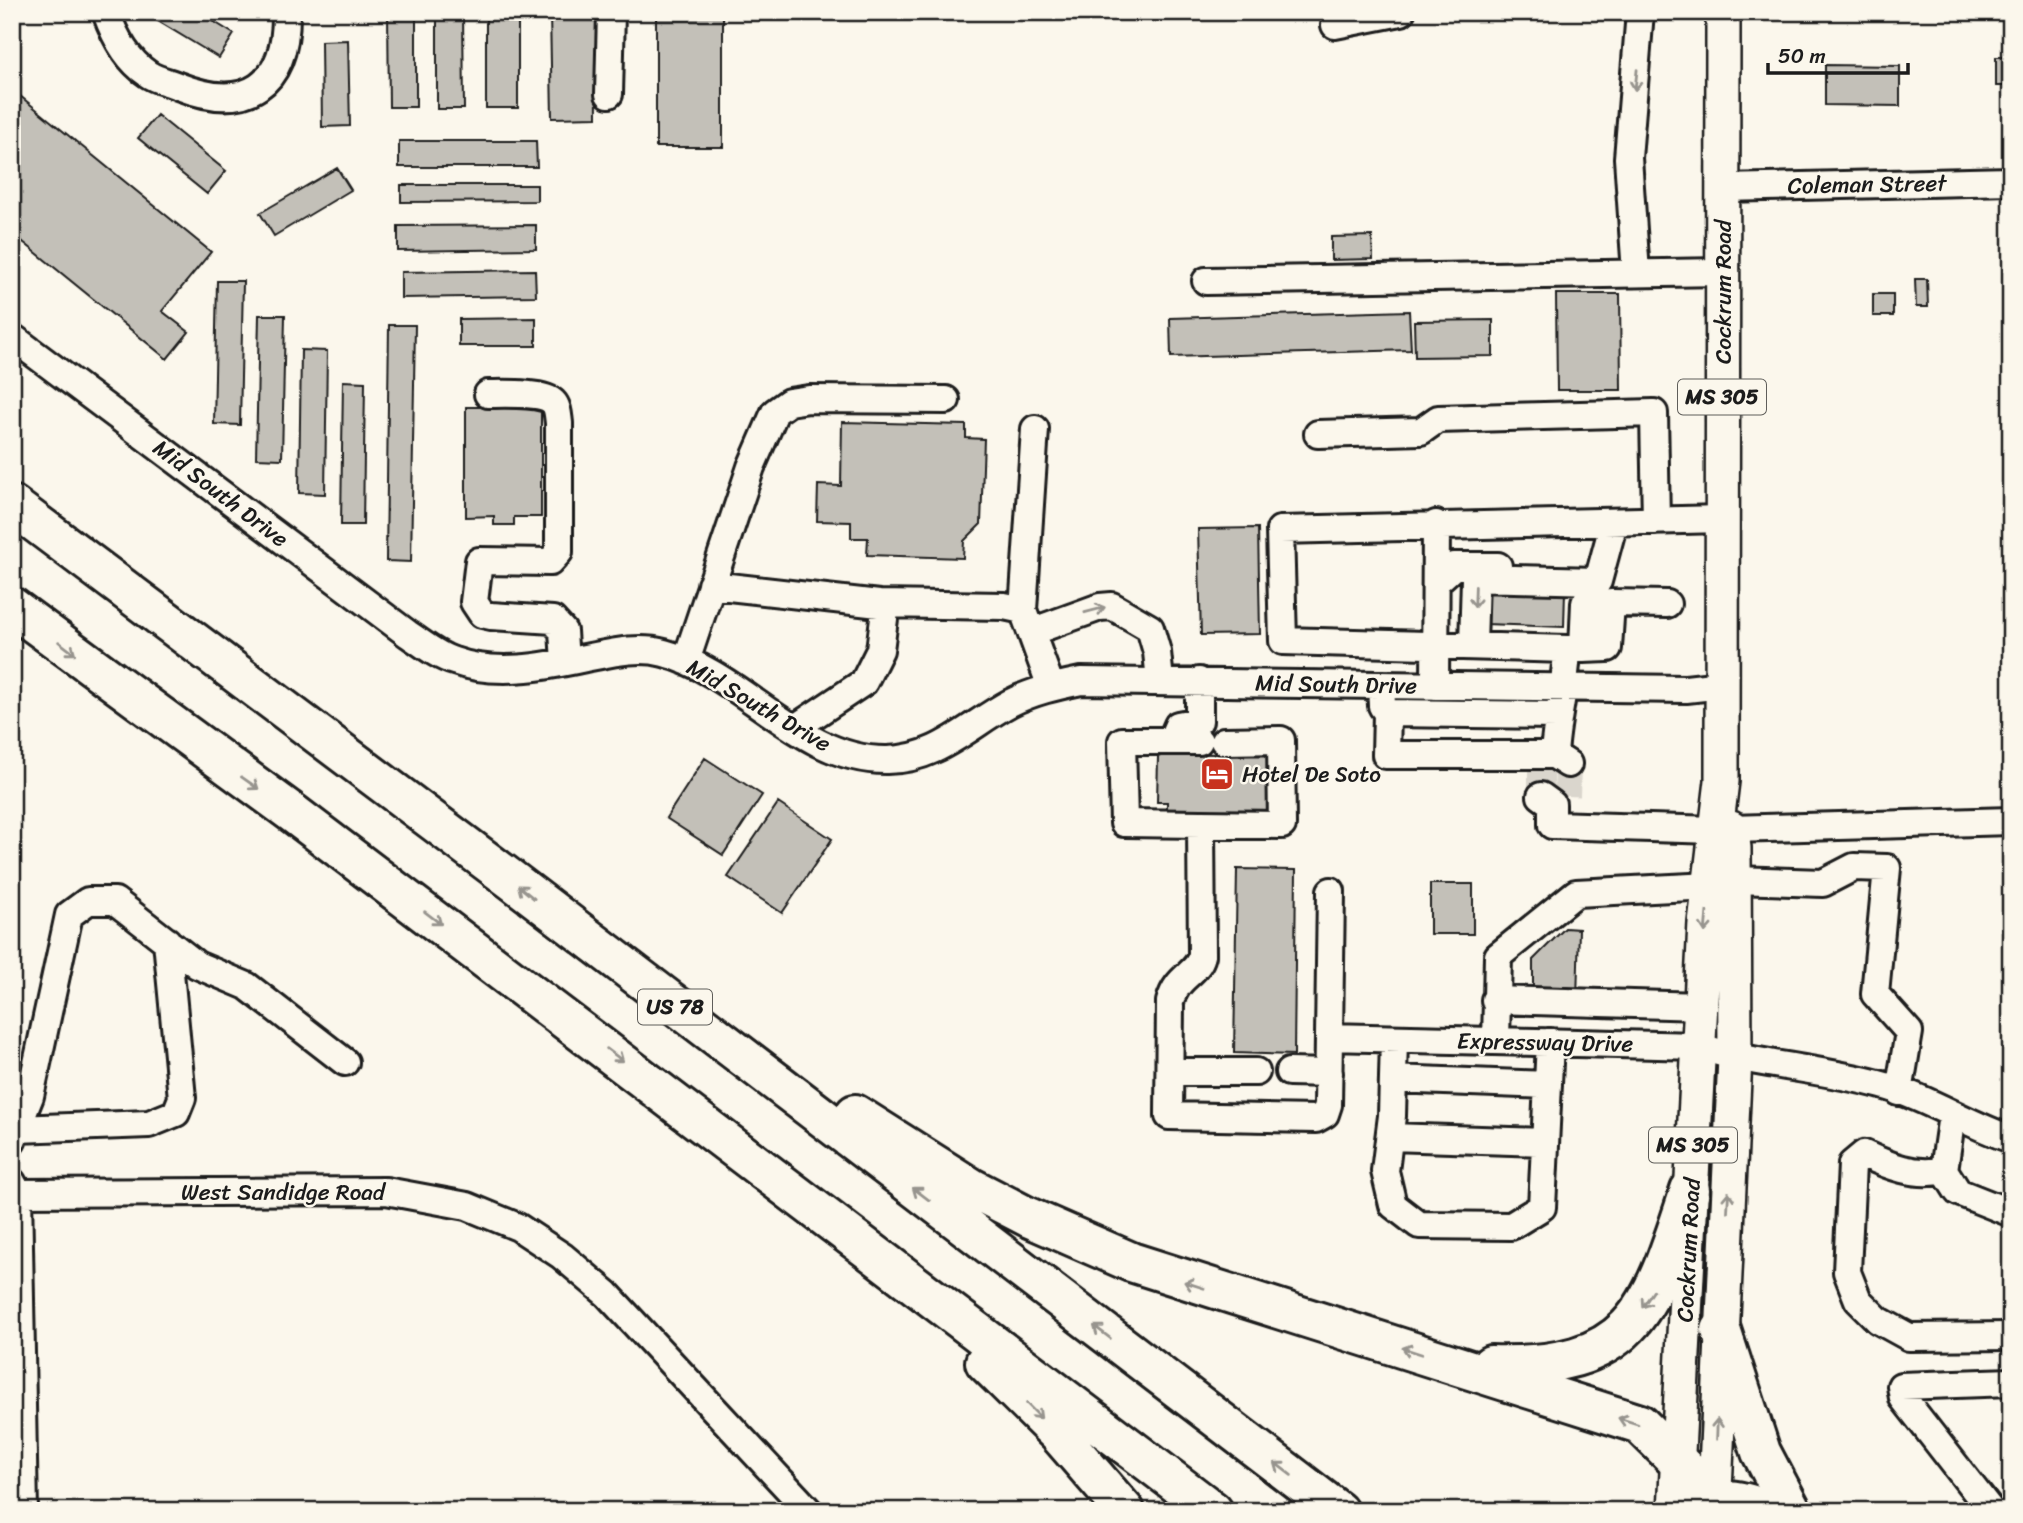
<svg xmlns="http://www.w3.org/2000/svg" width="2023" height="1523" font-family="Sriracha,sans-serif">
	<rect width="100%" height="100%" fill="#fbf7ec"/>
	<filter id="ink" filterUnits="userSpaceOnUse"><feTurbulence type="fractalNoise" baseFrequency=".0143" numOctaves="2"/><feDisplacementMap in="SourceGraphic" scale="14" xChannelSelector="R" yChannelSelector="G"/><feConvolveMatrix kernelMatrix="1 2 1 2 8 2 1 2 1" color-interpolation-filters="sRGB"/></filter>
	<g filter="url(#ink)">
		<path fill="#c3c0b8" stroke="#1c1c1c" stroke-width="2" d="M 156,12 L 198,12 L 234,34 L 219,58 L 153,18 Z
			M 388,12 L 416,12 L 416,107 L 389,107 Z
			M 437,12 L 463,12 L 464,109 L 437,109 Z
			M 486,12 L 518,12 L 518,108 L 486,108 Z
			M 550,12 L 596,12 L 597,117 L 552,118 Z
			M 656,12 L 723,12 L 723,147 L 656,147 Z
			M 348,40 L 350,126 L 322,127 L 321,41 Z
			M 1996,57 L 2011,57 L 2011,86 L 1996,86 Z
			M 1825,65 L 1900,66 L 1900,106 L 1825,105 Z
			M 14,91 L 211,252 L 162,311 L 189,332 L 167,359 L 12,233 Z
			M 157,115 L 226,171 L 207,194 L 138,138 Z
			M 399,141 L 536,141 L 537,167 L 399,167 Z
			M 337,168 L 351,190 L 274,236 L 260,213 Z
			M 401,185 L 537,185 L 537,201 L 401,202 Z
			M 536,225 L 536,249 L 398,251 L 398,226 Z
			M 1372,236 L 1373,259 L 1331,260 L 1331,237 Z
			M 535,270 L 536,296 L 401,298 L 401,272 Z
			M 1915,279 L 1927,279 L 1928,307 L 1916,307 Z
			M 217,281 L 243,281 L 240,425 L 214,424 Z
			M 1556,294 L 1620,294 L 1621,390 L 1557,390 Z
			M 1873,294 L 1893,294 L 1893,316 L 1873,316 Z
			M 1409,311 L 1411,350 L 1171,357 L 1170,318 Z
			M 259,315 L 285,315 L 282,459 L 256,458 Z
			M 536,318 L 536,346 L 459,346 L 459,319 Z
			M 1493,320 L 1493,356 L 1415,357 L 1414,321 Z
			M 389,325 L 415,325 L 411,562 L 386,561 Z
			M 301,350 L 327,351 L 325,494 L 299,493 Z
			M 343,381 L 365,382 L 363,525 L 341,525 Z
			M 466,407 L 541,407 L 541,517 L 514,517 L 514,525 L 494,525 L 494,516 L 466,517 Z
			M 842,422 L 966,425 L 966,438 L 984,439 L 981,524 L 964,541 L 963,558 L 867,555 L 868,538 L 851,538 L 851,522 L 817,521 L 818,485 L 841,486 Z
			M 1258,528 L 1260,634 L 1201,635 L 1198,529 Z
			M 1486,587 L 1565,590 L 1564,627 L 1485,624 Z
			M 1168,753 L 1274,755 L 1277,803 L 1268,803 L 1268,812 L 1167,810 L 1167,802 L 1157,802 L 1158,757 Z
			M 705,758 L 762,795 L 723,855 L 666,818 Z
			M 778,803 L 832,839 L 782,913 L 728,877 Z
			M 1237,869 L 1296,870 L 1294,1055 L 1234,1053 Z
			M 1430,884 L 1473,884 L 1473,934 L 1430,934 Z
			M 1565,928 L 1579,929 L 1577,1000 L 1533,999 L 1533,960 Z"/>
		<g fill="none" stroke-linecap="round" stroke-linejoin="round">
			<path stroke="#dad6cd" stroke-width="26" stroke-dasharray="26 13" stroke-linecap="butt" d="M 1541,796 L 1541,764
				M 1567,796 L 1568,764"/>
			<g stroke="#1c1c1c" stroke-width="32">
				<path id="minor" d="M 106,12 C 114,35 127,60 148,74 C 156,80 169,82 178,86 C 247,113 287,86 286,12
					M 1335,25 L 1401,12
					M 609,94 L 611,12
					M 1723,188 L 2011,181
					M 1636,273 L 1628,158 L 1640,12
					M 1206,281 L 1722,272
					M 12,337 L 408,634 C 422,643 437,656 454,661 C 495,676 544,667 585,658 C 611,653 638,646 664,653 C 744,674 800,761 887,760 C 937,760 969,725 1010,703 C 1033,691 1057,686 1081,681 L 1686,689 L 1722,685
					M 488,394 C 502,394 544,392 553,402 C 558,407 558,416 559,423 L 559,552 L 550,562 L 479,561 L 474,602 L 482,614 L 491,616 L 553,620 L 563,631 L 565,662
					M 1318,434 L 1421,431 L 1438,419 L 1654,413 L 1656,521
					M 1436,582 L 1454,566 L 1498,566
					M 711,585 L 879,604 L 1004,606 L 1023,610 L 1051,687
					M 1023,610 L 1035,429
					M 1031,632 L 1100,607 L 1112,606 L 1150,628 L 1157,652 L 1160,681
					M 1473,645 L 1475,578 L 1598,581
					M 1567,649 L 1583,649 L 1585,603 L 1598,581 L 1614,522
					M 1583,649 L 1608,648 L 1611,603 L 1667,604
					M 686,661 L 751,467 L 775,412 L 789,402 L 809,399 L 946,400
					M 1199,681 L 1199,721 L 1178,725 L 1171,741 L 1122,741 L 1124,823 L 1282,825 L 1281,740 L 1224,741
					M 1381,685 L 1382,706 L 1387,713 L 1386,755 L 1554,755 L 1568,764
					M 1435,686 L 1436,524
					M 1387,713 L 1557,715
					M 795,728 L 864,682 L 880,650 L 885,611 L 879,604
					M 1171,741 L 1199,741
					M 1554,755 C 1556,718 1566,686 1567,649 L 1283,641 L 1280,530 L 1722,519
					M 1541,796 L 1552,804 L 1552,825 L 1716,830
					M 1201,824 L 1202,955 C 1197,975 1177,975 1170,1002 L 1169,1116 L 1316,1119 L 1325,1114 L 1328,1105 L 1329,1037 L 1698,1046 C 1758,1066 1821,1068 1882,1085 C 1926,1097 1967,1124 2011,1139
					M 1731,829 L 2011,821
					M 1495,1000 L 1701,1006
					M 1329,1037 L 1331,891
					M 1394,1039 L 1392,1116 L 1385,1171 L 1393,1205 L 1419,1225 L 1511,1226 L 1542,1207 L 1550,1042
					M 1496,1041 L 1498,956 L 1576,893 L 1710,886 L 1735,880 L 1823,883 L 1854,867 L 1887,868 L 1875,994 L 1909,1032 L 1899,1092
					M 1170,1072 L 1256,1072
					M 1289,1072 L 1329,1073
					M 1393,1079 L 1548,1085
					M 1952,1115 L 1944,1170 C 1916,1177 1889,1166 1864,1154 L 1852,1164 L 1847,1272 L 1858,1300 L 1878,1320 L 1909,1337 L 2011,1336
					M 17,1129 L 149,1124 L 176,1113 L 182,1098 L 167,941
					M 1390,1137 L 1545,1142
					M 12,1141 L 30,1096 L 69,915 L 88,901 L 115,901 L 197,965 L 247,986 L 345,1062
					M 1944,1170 L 1958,1192 L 2011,1213
					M 12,1182 L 18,1193 L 24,1511
					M 12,1193 L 386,1191 L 467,1206 L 518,1227 L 562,1256 L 607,1294 L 809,1511
					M 1991,1511 L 1903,1398 L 1901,1386 L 2011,1382"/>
			</g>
			<g stroke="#1c1c1c" stroke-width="38">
				<path id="major" d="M 1675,1511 L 1705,923 L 1722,781 L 1723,12
					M 1714,1511 L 1735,1058 L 1734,848 L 1731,828"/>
			</g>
			<g stroke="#1c1c1c" stroke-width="44">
				<path id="highway" d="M 12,505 L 513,881 L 1338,1511
					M 12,607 L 294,814 L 1213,1511
					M 855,1114 L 972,1188 L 1028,1217 L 1131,1262 L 1640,1424 L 1715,1498
					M 1721,1330 L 1761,1452 L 1792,1511
					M 985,1362 L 1059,1435 L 1125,1511
					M 1491,1365 C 1634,1369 1650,1312 1690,1190
					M 1678,1511 C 1715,1498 1731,1495 1768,1511"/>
			</g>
			<use href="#minor" stroke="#fbf7ec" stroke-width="26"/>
			<use href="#major" stroke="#fbf7ec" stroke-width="33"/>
			<use href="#highway" stroke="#fbf7ec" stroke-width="38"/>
		</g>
		<defs><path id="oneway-shaft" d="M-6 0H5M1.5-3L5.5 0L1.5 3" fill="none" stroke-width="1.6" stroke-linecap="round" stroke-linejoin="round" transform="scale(1.75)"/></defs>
		<g stroke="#97948e">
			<use href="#oneway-shaft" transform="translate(1636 80) rotate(96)"/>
			<use href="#oneway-shaft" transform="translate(1475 597) rotate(92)"/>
			<use href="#oneway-shaft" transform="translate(1095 610) rotate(-15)"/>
			<use href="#oneway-shaft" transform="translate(67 648) rotate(37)"/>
			<use href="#oneway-shaft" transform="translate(250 783) rotate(35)"/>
			<use href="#oneway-shaft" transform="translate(526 892) rotate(-141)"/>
			<use href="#oneway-shaft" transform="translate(433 918) rotate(37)"/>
			<use href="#oneway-shaft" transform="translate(1706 922) rotate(95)"/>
			<use href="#oneway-shaft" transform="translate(615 1055) rotate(37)"/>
			<use href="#oneway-shaft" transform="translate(921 1194) rotate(-143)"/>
			<use href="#oneway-shaft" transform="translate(1728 1202) rotate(-87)"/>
			<use href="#oneway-shaft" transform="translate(1194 1285) rotate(-162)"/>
			<use href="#oneway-shaft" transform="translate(1648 1299) rotate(124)"/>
			<use href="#oneway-shaft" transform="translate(1102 1332) rotate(-143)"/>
			<use href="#oneway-shaft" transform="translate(1412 1351) rotate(-162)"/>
			<use href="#oneway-shaft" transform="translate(1034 1411) rotate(45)"/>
			<use href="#oneway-shaft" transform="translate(1628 1421) rotate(-162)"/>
			<use href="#oneway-shaft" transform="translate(1717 1429) rotate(-88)"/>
			<use href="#oneway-shaft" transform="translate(1283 1469) rotate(-143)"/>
		</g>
	</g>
	<defs>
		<g id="hotel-square" transform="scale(1.75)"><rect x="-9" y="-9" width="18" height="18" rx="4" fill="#c8321e" stroke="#fbf7ec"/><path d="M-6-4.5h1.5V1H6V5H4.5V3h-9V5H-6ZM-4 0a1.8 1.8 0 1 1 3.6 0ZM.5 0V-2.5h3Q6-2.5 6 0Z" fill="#fff"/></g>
	</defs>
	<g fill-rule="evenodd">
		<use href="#hotel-square" x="1217" y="774"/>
	</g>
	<g text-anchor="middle" stroke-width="5" stroke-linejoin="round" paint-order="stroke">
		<g fill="#fbf7ec" stroke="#5f5e5a" stroke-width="2">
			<rect x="1678" y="379.5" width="88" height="35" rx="5"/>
			<rect x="638" y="989.5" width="74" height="35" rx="5"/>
			<rect x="1649" y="1127.5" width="88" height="35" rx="5"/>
		</g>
		<g font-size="21" font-weight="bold" fill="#1c1c1c">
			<text x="1722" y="404">MS 305</text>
			<text x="675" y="1014">US 78</text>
			<text x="1693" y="1152">MS 305</text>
		</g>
		<g font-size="23" fill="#1c1c1c" stroke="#fbf7ec">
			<text transform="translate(1867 184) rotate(-1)" y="8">Coleman Street</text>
			<text transform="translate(1723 292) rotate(-90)" y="8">Cockrum Road</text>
			<text transform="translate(221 493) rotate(37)" y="8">Mid South Drive</text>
			<text transform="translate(1336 684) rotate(1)" y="8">Mid South Drive</text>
			<text transform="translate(759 705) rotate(30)" y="8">Mid South Drive</text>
			<text transform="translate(1545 1042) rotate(1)" y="8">Expressway Drive</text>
			<text x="283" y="1200">West Sandidge Road</text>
			<text transform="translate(1688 1250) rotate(-87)" y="8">Cockrum Road</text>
		</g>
		<g font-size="23" fill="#1c1c1c" stroke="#fbf7ec" text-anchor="start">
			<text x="1242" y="782">Hotel De Soto</text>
		</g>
	</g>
	<rect width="2023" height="1523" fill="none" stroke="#fbf7ec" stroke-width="42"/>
	<rect x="21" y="21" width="1981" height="1481" fill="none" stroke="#1c1c1c" stroke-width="2.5" filter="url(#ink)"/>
	<path d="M1768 63v10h140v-10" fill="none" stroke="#1c1c1c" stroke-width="3.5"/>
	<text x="1778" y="63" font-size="21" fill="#1c1c1c" stroke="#fbf7ec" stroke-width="5" paint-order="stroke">50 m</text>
</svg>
